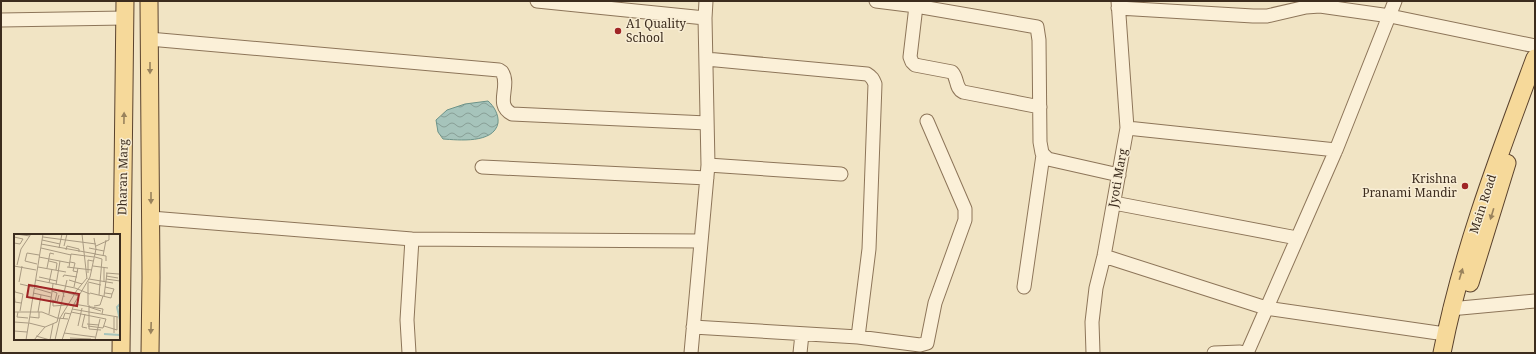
<svg xmlns="http://www.w3.org/2000/svg" width="1536" height="354" font-family="'Noto Serif',serif">
	<defs>
		<pattern id="water-waves" width="16" height="10" patternUnits="userSpaceOnUse"><rect width="16" height="10" fill="#a6c4bb"/><path d="M0 5q4-4 8 0t8 0" fill="none" stroke="#889f97"/></pattern>
	</defs>
	<rect width="100%" height="100%" fill="#f1e4c4"/>
	<path fill="url(#water-waves)" stroke="#6c9389" d="M 488,101 C 494,106 499,115 498,123 C 494,144 458,140 443,139 L 438,132 L 436,120 L 447,110 L 465,104 Z"/>
	<g fill="none" stroke-linecap="round" stroke-linejoin="round">
		<g stroke="#8d7559" stroke-width="15">
			<path id="minor" d="M 537,1 L 705,18
				M 876,1 L 916,6 L 1037,27 L 1039,40 L 1040,142 L 1042,153 L 1048,159 L 1119,175
				M 916,6 L 910,57 L 912,62 L 915,65 L 952,72 C 958,78 955,88 963,92 L 1040,107
				M 1118,8 L 1253,16 L 1267,16 L 1306,7 L 1320,6 L 1390,16 L 1535,46
				M 1,20 L 125,18
				M 149,39 L 499,70 L 502,72 C 511,86 494,105 512,114 L 707,123
				M 706,59 L 867,74 C 872,77 873,79 875,84 L 869,249 L 858,337
				M 1127,128 L 1336,150
				M 708,165 L 841,174
				M 482,167 L 707,178
				M 1114,203 L 1297,238
				M 151,218 L 412,239 L 701,241
				M 1104,256 L 1266,308 L 1445,334
				M 1024,287 L 1043,155
				M 1450,309 L 1535,301
				M 693,327 L 858,337 L 920,345 L 927,343 L 935,303 L 965,220 L 965,209 L 927,121
				M 409,353 L 407,320 L 412,239
				M 691,353 L 708,165 L 705,18 L 706,1
				M 800,353 L 802,334
				M 1093,353 L 1092,322 L 1096,288 L 1104,256 L 1127,128 L 1118,1
				M 1214,353 L 1240,352 L 1245,353
				M 1247,353 L 1336,150 L 1395,1"/>
		</g>
		<g stroke="#5a422d" stroke-width="19">
			<path id="major" d="M 149,1 L 151,278 L 150,353
				M 1470,283 L 1507,163
				M 121,353 L 125,1
				M 1442,353 C 1462,251 1499,155 1535,58"/>
		</g>
		<use href="#minor" stroke="#fbf0d8" stroke-width="13"/>
		<use href="#major" stroke="#f6d99a" stroke-width="17"/>
	</g>
	<defs><path id="oneway-solid" d="M-6-.8H1V-3.2L6.5 0L1 3.2V.8H-6Z"/></defs>
	<g fill="#99825c">
		<use href="#oneway-solid" transform="translate(150 68) rotate(90)"/>
		<use href="#oneway-solid" transform="translate(124 118) rotate(-89)"/>
		<use href="#oneway-solid" transform="translate(151 198) rotate(90)"/>
		<use href="#oneway-solid" transform="translate(1492 214) rotate(107)"/>
		<use href="#oneway-solid" transform="translate(1461 274) rotate(-73)"/>
		<use href="#oneway-solid" transform="translate(151 328) rotate(92)"/>
	</g>
	<g fill="#a02526" stroke="#f8edd4" stroke-width="1.5">
		<circle cx="618" cy="31" r="4"/>
		<circle cx="1465" cy="186" r="4"/>
	</g>
	<g text-anchor="middle" stroke-width="3" stroke-linejoin="round" paint-order="stroke">
		<g font-size="12" fill="#3c2c1e" stroke="#f8edd4" text-anchor="start">
			<text x="626" y="28">A1 Quality<tspan x="626" dy="14">School</tspan></text>
			<text x="1457" y="183" text-anchor="end">Krishna<tspan x="1457" dy="14">Pranami Mandir</tspan></text>
		</g>
		<g font-size="12" fill="#3c2c1e" stroke="#f8edd4">
			<text transform="translate(123 177) rotate(-89)" y="4">Dharan Marg</text>
			<text transform="translate(1118 178) rotate(-80)" y="4">Jyoti Marg</text>
			<text transform="translate(1483 204) rotate(-72)" y="4">Main Road</text>
		</g>
	</g>
	<g transform="translate(14 234)">
		<rect width="106" height="106" fill="#f1e4c4"/>
		<path fill="none" stroke="#a6c4bb" stroke-width="2" d="M 106,70 L 103,73 L 106,86M 90,100 L 106,101"/>
		<path fill="none" stroke="#a99a82" stroke-width="1" d="M 2,0 L 16,2M 68,0 L 73,45M 0,3 L 9,5 L 6,10 L 0,9M 29,3 L 82,10M 28,6 L 46,10M 27,10 L 82,20M 50,12 L 53,0M 82,12 L 95,6 L 95,0M 27,14 L 57,21M 45,14 L 48,0M 75,14 L 90,17M 52,16 L 53,12 L 65,15 L 65,18M 57,20 L 80,23M 81,20 L 92,22 L 92,27M 89,22 L 92,6M 25,23 L 56,29M 81,23 L 88,25 L 85,61M 35,27 L 43,29 L 42,36M 56,28 L 61,29 L 59,37 L 64,38M 23,30 L 11,27 L 13,19 L 25,21M 3,31 L 7,15 L 17,0M 0,32 L 22,36M 79,32 L 94,34M 24,33 L 52,38M 53,33 L 78,36M 55,33 L 57,20M 90,33 L 90,48M 33,34 L 36,19 L 40,20M 74,39 L 74,26 L 79,27M 92,39 L 105,40M 92,42 L 104,44M 25,43 L 43,47M 49,43 L 50,41 L 63,43M 75,45 L 99,49M 92,45 L 106,47M 22,46 L 61,54 L 76,60M 55,46 L 68,50M 5,48 L 8,32M 74,48 L 87,51M 35,49 L 38,35M 6,50 L 19,53M 20,51 L 38,56M 42,51 L 46,27M 0,53 L 1,58 L 9,60 L 6,77M 60,53 L 64,34M 91,53 L 100,55 L 98,60M 20,54 L 37,59M 38,55 L 49,58 L 50,63M 38,57 L 43,59 L 41,67M 0,58 L 1,68 L 7,69M 51,58 L 65,62M 19,59 L 37,63M 76,59 L 97,64 L 98,60 L 91,59M 90,62 L 93,39M 38,66 L 43,68 L 45,61M 39,67 L 39,72 L 53,71M 60,70 L 89,75 L 88,80M 74,71 L 74,49M 75,71 L 75,95 L 87,96M 80,72 L 86,71 L 89,62M 75,73 L 87,77M 58,75 L 104,83M 0,78 L 15,78M 4,78 L 3,83 L 14,84M 15,78 L 28,78 L 43,84 L 54,85M 24,78 L 27,61M 57,78 L 92,85 L 89,94 L 74,92M 35,80 L 39,50M 71,80 L 68,93 L 73,94M 16,83 L 25,84 L 25,78M 46,84 L 63,56 L 73,44M 49,85 L 51,79 L 57,80M 0,88 L 14,89M 15,89 L 31,93M 73,90 L 85,91M 64,92 L 68,74M 90,92 L 103,96 L 103,83M 0,97 L 13,98M 50,99 L 81,103M 100,99 L 100,83M 22,102 L 36,106M 56,104 L 77,105M 12,106 L 29,0M 20,106 L 31,93 L 43,88 L 53,46M 36,106 L 39,90M 41,106 L 46,84M 48,106 L 60,70 L 76,43 L 82,15 L 80,4M 81,106 L 86,85"/>
		<path fill="#a02526" fill-opacity="0.15" stroke="#a02526" stroke-width="2" d="M 15,51 L 65,60 L 63,72 L 13,63 Z"/>
		<rect width="106" height="106" fill="none" stroke="#3c2c1e" stroke-width="2"/>
	</g>
	<rect width="1536" height="354" fill="none" stroke="#3c2c1e" stroke-width="4"/>
</svg>
